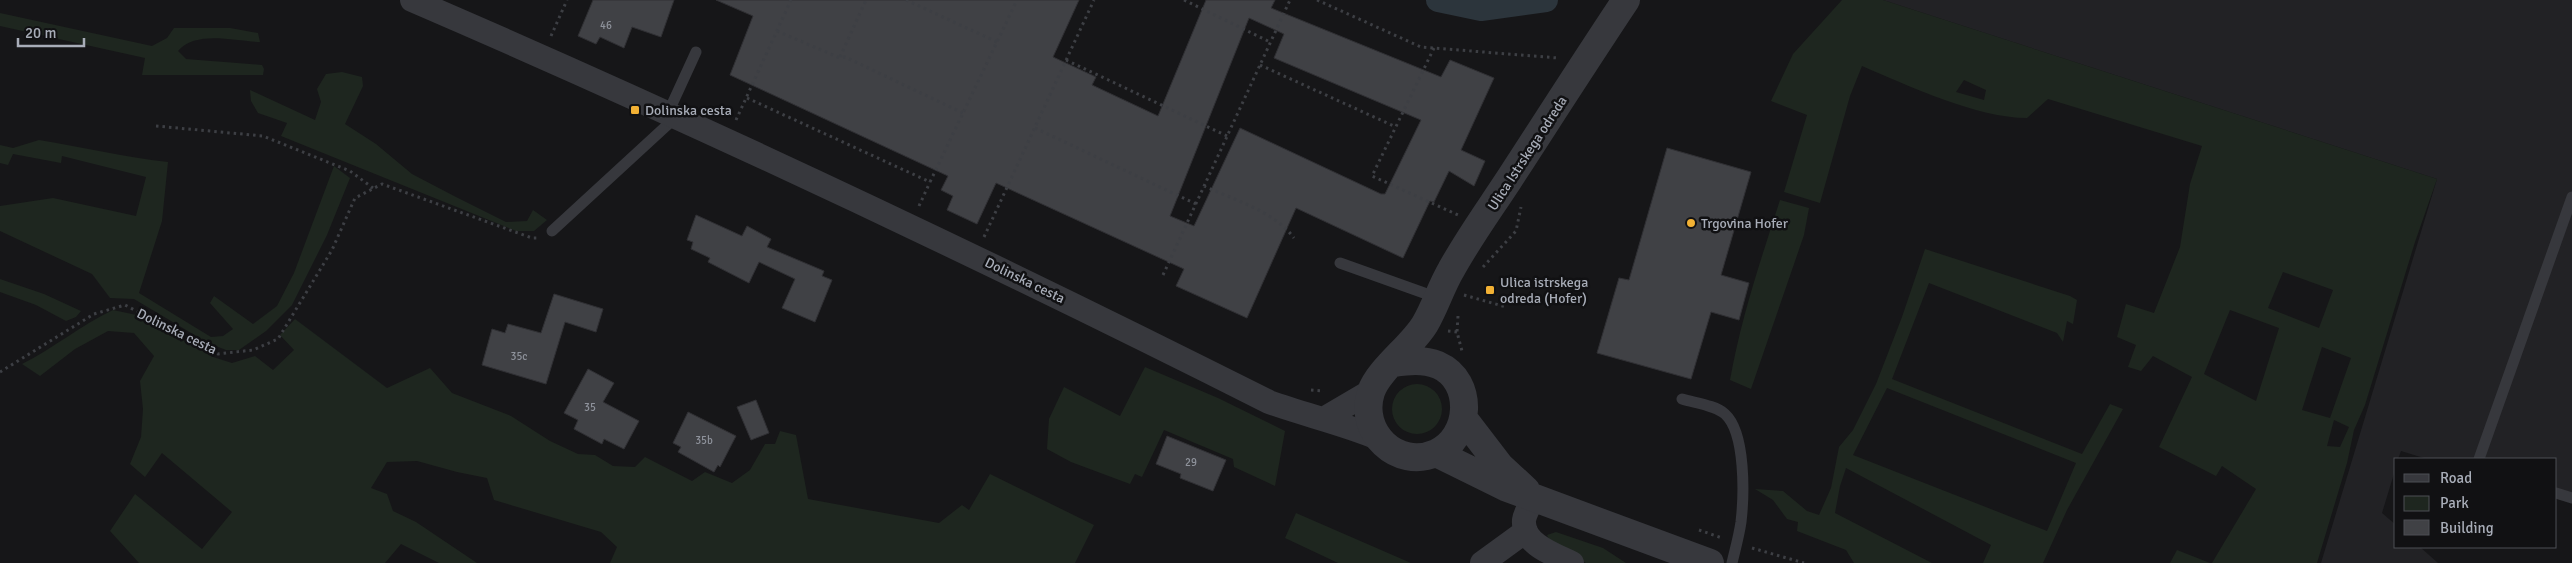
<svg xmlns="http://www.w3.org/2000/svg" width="2572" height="563" font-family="Signika,sans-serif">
	<rect width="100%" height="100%" fill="#161618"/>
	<path fill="#222225" d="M 1883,0 L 2572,0 L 2572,503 L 2556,498 L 2556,459 L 2427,459 L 2401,451 L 2398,459 L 2396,459 L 2396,467 L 2382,513 L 2396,525 L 2396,547 L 2420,547 L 2438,563 L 2321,563 L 2437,179 Z"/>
	<path fill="#1e261f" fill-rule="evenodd" d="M 1842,0 L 1883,0 L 2437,179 L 2415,242 L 2365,405 L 2354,430 L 2347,463 L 2317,563 L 2212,563 L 2256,489 L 2222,466 L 2216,476 L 2159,447 L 2192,377 L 2153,356 L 2141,371 L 2128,367 L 2136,345 L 2117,337 L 2126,304 L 2154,313 L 2180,247 L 2190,184 L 2202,146 L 2048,99 L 2027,118 C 1977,118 1909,86 1862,66 L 1850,96 L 1820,203 L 1784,192 L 1807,115 L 1771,101 L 1793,54 ZM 1964,80 L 1986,90 L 1984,100 L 1956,92 ZM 2283,272 L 2333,290 L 2319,328 L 2268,308 ZM 2230,310 L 2279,328 L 2256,401 L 2204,374 ZM 2322,347 L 2351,358 L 2330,418 L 2302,410 ZM 2334,420 L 2349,427 L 2340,447 L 2327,446 Z
		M 0,13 L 152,46 L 167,38 L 174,28 L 230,28 L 258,33 L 260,42 C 234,41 196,30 178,51 L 186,59 L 262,65 L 264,69 L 263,75 L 142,75 L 145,58 L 0,26 Z
		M 342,72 L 362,77 L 363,86 L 345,124 L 376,144 L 412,174 L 456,197 L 506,222 L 527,221 L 533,210 L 547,220 L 534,231 L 516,231 L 281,136 L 287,123 L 258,113 L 251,101 L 250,90 L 315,120 L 321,102 L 317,89 L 326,74 Z
		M 39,140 C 82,147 124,157 168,162 L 162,221 L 139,293 L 211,337 L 223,336 L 233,329 L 210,303 L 214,296 L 253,324 L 277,306 L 294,273 L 334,166 L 350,178 L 327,235 L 292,305 L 266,331 L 239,350 L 226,350 L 208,343 L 134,299 L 110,298 L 92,274 L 0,231 L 0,206 L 53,198 L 136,216 L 146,177 L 62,156 L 61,163 L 13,154 L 8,165 L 0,163 L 0,145 L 13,148 Z
		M 1780,200 L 1809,208 L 1804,235 L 1751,389 L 1730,380 C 1741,318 1761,259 1780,200 Z
		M 1925,249 L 2070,296 L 2077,300 L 2073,324 L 2067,321 L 2063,342 L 2057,333 L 1929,283 L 1892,379 L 2082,454 L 2110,404 L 2123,409 L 2067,510 L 2043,563 L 1983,563 L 1991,545 L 1846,468 L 1840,486 L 1835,513 L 1932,563 L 1854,563 L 1846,550 L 1797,531 L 1798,522 L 1787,519 L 1773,500 L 1755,489 L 1783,491 L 1807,511 L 1819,515 L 1831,488 L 1839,447 L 1853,430 L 1876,384 L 1902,317 ZM 1887,388 L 2076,463 L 2047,531 L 1853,455 Z
		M 0,279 L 44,294 L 81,311 L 76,317 L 66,321 L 36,305 L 0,292 Z
		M 113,310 L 146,317 L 213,357 L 232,363 L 255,356 L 273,370 L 294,350 L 280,335 L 295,319 L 387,388 L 430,368 L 452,393 L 511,416 L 550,441 L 578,454 L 595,455 L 613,466 L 635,467 L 645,457 L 692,481 L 705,472 L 732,483 L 750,470 L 765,444 L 775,444 L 780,431 L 796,435 L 808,499 L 939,523 L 962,505 L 969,510 L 990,474 L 1094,525 L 1075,563 L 610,563 L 617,547 L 601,532 L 494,500 L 487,478 L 457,472 L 417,461 L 387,462 L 371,488 L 387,494 L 393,511 L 416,522 L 477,563 L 439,563 L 401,544 L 385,563 L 139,563 L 110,531 L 135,494 L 202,549 L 232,512 L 162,453 L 145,477 L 130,464 L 141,437 L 143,409 L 140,381 L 154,356 L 134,333 L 108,331 L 75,349 L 40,376 L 22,364 C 54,348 81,325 113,310 Z
		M 1145,367 L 1218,398 L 1285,431 L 1275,486 L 1234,467 L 1233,459 L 1164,430 L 1142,477 L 1135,474 L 1130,484 L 1071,462 L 1047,449 L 1049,419 L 1064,387 L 1120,416 Z
		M1392 409a25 25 0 1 1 50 0a25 25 0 1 1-50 0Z
		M 1296,513 L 1411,563 L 1338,563 L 1285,538 Z
		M 1556,532 L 1603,548 L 1626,563 L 1586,563 L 1550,542 L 1547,535 Z
		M 2177,550 L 2210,563 L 2170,563 Z"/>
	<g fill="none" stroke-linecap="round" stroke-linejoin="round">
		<path stroke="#2c353c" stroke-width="24" d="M 1438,0 L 1481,9 L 1546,0"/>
	</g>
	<path fill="#404145" stroke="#303034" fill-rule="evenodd" d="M 593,0 L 674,0 L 661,37 L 632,27 L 624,48 L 600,37 L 596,44 L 578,36 Z
		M 716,0 L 1079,0 L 1053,57 L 1096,77 L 1092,85 L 1158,116 L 1206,0 L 1275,0 L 1271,8 L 1441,77 L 1450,60 L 1494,78 L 1461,150 L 1485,161 L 1474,186 L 1449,171 L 1434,202 L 1430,201 L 1403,258 L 1296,208 L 1247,318 L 1176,286 L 1184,269 L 996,183 L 977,224 L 947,210 L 953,196 L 941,190 L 948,176 L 730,75 L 753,16 ZM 1249,18 L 1284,34 L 1274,58 L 1421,120 L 1385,194 L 1381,194 L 1240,128 L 1194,226 L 1170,216 Z
		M 1667,148 L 1751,172 L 1721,275 L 1749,283 L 1739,320 L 1711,312 L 1691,379 L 1597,353 L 1619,278 L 1629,280 Z
		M 696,215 L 742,236 L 747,226 L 771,239 L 767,247 L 824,271 L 822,276 L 832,280 L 815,322 L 782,308 L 795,279 L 759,262 L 749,283 L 708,262 L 710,258 L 691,249 L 693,242 L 687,240 Z
		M 554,294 L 603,309 L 596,332 L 565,322 L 546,384 L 482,365 L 492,329 L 505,333 L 508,324 L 541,333 Z
		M 588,369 L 614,383 L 603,402 L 639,421 L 624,449 L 604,439 L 602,444 L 574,429 L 578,420 L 564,413 Z
		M 756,400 L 769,433 L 751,440 L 737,407 Z
		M 688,412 L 736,436 L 720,467 L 718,465 L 714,472 L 678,452 L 681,447 L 673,443 Z
		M 1167,436 L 1226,460 L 1213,491 L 1180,478 L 1181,474 L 1156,464 Z"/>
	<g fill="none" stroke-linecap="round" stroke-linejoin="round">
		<path stroke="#3d3f44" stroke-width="3" stroke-dasharray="2.5 4" stroke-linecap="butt" d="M 906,0 L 997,42
			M 1184,0 L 1268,41
			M 1317,0 L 1421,47 L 1558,58
			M 777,31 L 840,58 L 845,57 L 963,113
			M 551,36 L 567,0
			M 1434,48 L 1372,176 L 1458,215
			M 840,57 L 866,0
			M 1066,60 L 1227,136
			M 1260,65 L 1396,127
			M 747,98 L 930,182 L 1017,0
			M 736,120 L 791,0
			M 156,126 L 263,136 L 350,171 L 373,188
			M 1035,128 L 1196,204
			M 1204,186 C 1234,200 1274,211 1294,238
			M 919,206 L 930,182
			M 984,237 L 1094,0
			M 1483,267 L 1516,231 L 1521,207
			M 1163,275 L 1290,0
			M 1464,295 L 1506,307
			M 1458,316 L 1457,332 L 1462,351
			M 1448,331 L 1457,332
			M 0,372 L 94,314 L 125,305 L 218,354 L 253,350 L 278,339 L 332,250 L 355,198 L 382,184 L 532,238 L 538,238
			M 1311,390 L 1324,391
			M 1699,530 L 1722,538
			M 1752,548 L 1804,563"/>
		<path stroke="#37383d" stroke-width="11" d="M 668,113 L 696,52
			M 552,231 L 676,117
			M 1340,263 L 1438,298
			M 1682,399 C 1695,403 1715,405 1725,414 C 1746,433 1744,496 1741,522 C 1739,536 1735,550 1732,563
			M 2479,459 L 2572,197
			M 2556,493 L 2572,498"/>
		<path stroke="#37383d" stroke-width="24" d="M 412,0 C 702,125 987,260 1269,402 C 1305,415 1342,423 1378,438
			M 1325,418 L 1371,391
			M 1534,498 C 1530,505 1525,513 1524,520 C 1522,544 1555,555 1572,563
			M 1482,563 L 1526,531"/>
		<path stroke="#37383d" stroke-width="28" d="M 1393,363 C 1408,361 1423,359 1438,365 C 1475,381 1471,438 1436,453 C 1397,470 1358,432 1371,392 C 1378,370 1412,346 1425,324 C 1435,307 1441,287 1451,270 C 1468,239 1489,210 1508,181 C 1547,121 1586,60 1626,0
			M 1464,419 L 1500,466 L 1526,490
			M 1436,453 L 1505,487 L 1710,563"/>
	</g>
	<g fill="#f2b134" stroke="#111113" stroke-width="2">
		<rect x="630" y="105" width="10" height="10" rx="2.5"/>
		<circle cx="1691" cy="223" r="5"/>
		<rect x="1485" y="285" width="10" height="10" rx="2.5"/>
	</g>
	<g text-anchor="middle" stroke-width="5" stroke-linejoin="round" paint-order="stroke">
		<g font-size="11" fill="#8e929b">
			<text x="606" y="29">46</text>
			<text x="519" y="360">35c</text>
			<text x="590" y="411">35</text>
			<text x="704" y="444">35b</text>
			<text x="1191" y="466">29</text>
		</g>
		<g font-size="14" fill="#a8adb8" stroke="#111113" text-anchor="start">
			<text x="645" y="115">Dolinska cesta</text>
			<text x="1701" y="228">Trgovina Hofer</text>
			<text x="1500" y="287">Ulica istrskega<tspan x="1500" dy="16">odreda (Hofer)</tspan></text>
		</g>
		<g font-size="14" fill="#a8adb8" stroke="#111113">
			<text transform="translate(1527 153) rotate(-57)" y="5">Ulica Istrskega odreda</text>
			<text transform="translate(1025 280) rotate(26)" y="5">Dolinska cesta</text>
			<text transform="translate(177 331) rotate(26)" y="5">Dolinska cesta</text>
		</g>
	</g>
	<rect x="2394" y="458" width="162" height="90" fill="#111113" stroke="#4d4f55"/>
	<rect x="2404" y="474" width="25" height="8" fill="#37383d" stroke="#4d4f55"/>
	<text x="2440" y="483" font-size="15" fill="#a8adb8">Road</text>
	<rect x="2404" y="496" width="25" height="15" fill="#1e261f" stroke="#4d4f55"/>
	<text x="2440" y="508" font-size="15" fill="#a8adb8">Park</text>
	<rect x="2404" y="520" width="25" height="15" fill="#404145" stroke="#4d4f55"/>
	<text x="2440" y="533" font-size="15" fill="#a8adb8">Building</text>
	<path d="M18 38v8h66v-8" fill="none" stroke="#a8adb8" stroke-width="2.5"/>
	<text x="25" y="38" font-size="15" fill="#a8adb8" stroke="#111113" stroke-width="4" paint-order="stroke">20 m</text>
</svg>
